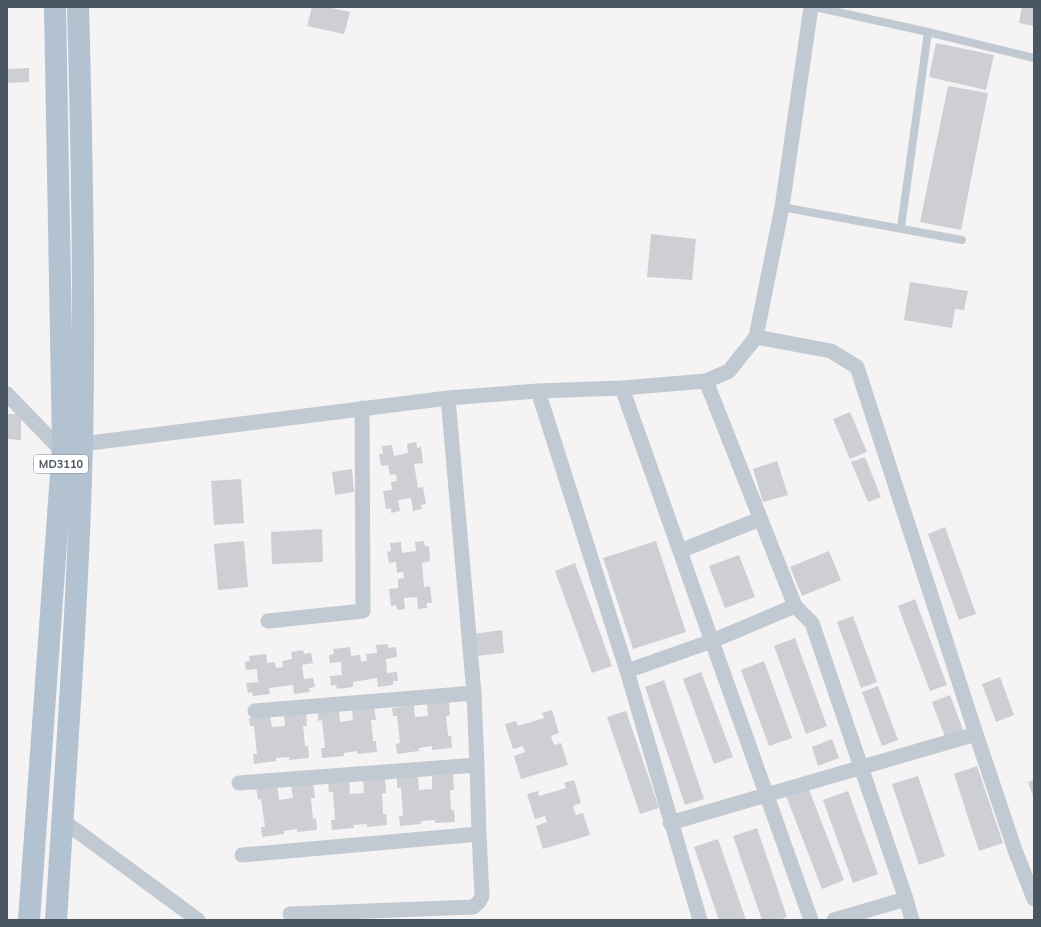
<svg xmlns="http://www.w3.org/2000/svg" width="1041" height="927" font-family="Mulish,sans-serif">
	<rect width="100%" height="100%" fill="#f5f3f3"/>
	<path fill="#cdcfd5" d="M 312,7 L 327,7 L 350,12 L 344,34 L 307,26 Z
		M 1022,7 L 1034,7 L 1034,26 L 1019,23 Z
		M 936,43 L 994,55 L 986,90 L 929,77 Z
		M 29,68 L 29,82 L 7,83 L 7,69 Z
		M 948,86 L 988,93 L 961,230 L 920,222 Z
		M 651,234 L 696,239 L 692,280 L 647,277 Z
		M 910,282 L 968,291 L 964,310 L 955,309 L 952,328 L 904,320 Z
		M 850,412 L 867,452 L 850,459 L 833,419 Z
		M 8,414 L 21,414 L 21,440 L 7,439 Z
		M 416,442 L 417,448 L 421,447 L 423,463 L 414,464 L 418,488 L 423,487 L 426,504 L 421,505 L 422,509 L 413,511 L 411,498 L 398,500 L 400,511 L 391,513 L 391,508 L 386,509 L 383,491 L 392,490 L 391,482 L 397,481 L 396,474 L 390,475 L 388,465 L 381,466 L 379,454 L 383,454 L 382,446 L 392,445 L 394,456 L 408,453 L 407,444 Z
		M 865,457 L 881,497 L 868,502 L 851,462 Z
		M 777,461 L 788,495 L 763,502 L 753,469 Z
		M 352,469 L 354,492 L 335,495 L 332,472 Z
		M 241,479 L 244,523 L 214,525 L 211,481 Z
		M 945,527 L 976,614 L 959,620 L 928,534 Z
		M 322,529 L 323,562 L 272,564 L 271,532 Z
		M 244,541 L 248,587 L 218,590 L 214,544 Z
		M 424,541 L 425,546 L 429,546 L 430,561 L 422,563 L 424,587 L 430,586 L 432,603 L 427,603 L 427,608 L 418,609 L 417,597 L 404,598 L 405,609 L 397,610 L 396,605 L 391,606 L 389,589 L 398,588 L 398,579 L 404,578 L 403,572 L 397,573 L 396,562 L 389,563 L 387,552 L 391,551 L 390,543 L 401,542 L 402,553 L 416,551 L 415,542 Z
		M 656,541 L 686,632 L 633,649 L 603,558 Z
		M 829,551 L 841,580 L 802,596 L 790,567 Z
		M 739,555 L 755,597 L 725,608 L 709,566 Z
		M 575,563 L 612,666 L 592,673 L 555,571 Z
		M 915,599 L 947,685 L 930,691 L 898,606 Z
		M 853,616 L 877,682 L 861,688 L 837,622 Z
		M 502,630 L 504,653 L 476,656 L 473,634 Z
		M 795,638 L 827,726 L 806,734 L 774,646 Z
		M 388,644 L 388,648 L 396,647 L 397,657 L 386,659 L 387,673 L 397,672 L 398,681 L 393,681 L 393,685 L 378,687 L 377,678 L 353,682 L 353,687 L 337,689 L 336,685 L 331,686 L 330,676 L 342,675 L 341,662 L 330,663 L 329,655 L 334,654 L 333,649 L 350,647 L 351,656 L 360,655 L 361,662 L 367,661 L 366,654 L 377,653 L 376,645 Z
		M 303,650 L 304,654 L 311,653 L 313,663 L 302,665 L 304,679 L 313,678 L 315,687 L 309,688 L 310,692 L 294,694 L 293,685 L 269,688 L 270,694 L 253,696 L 252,692 L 248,693 L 246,683 L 258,682 L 257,669 L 246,670 L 245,662 L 250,661 L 249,656 L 266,654 L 267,663 L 275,662 L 276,668 L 283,667 L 282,661 L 292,659 L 291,652 Z
		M 764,661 L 792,738 L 769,746 L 741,670 Z
		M 701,672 L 733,757 L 714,764 L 683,679 Z
		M 1000,677 L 1014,715 L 996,722 L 982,684 Z
		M 664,680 L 704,799 L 685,805 L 645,687 Z
		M 878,686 L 898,740 L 882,746 L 862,692 Z
		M 950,695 L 965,735 L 947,742 L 932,702 Z
		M 449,701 L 450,715 L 446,716 L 448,736 L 451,736 L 452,748 L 432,750 L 432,746 L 419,748 L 419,751 L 397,754 L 396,744 L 400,743 L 397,716 L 393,716 L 392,708 L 414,705 L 415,717 L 428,716 L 427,704 Z
		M 374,706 L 376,720 L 371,720 L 373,741 L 376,741 L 377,752 L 357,754 L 357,751 L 344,753 L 344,756 L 322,758 L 321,748 L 325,748 L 322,720 L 318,721 L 318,713 L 339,710 L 340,722 L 353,720 L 352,708 Z
		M 552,710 L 559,733 L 551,736 L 554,745 L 561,743 L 568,765 L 521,779 L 514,756 L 525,752 L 523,746 L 513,749 L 505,724 L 516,721 L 518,726 L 544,718 L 542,713 Z
		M 306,711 L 307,726 L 303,726 L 305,746 L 308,746 L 309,758 L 289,760 L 289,757 L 276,758 L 276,761 L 254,764 L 253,754 L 257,754 L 254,726 L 250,726 L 249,718 L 270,716 L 272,727 L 285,726 L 284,714 Z
		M 626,711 L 659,808 L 640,814 L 607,717 Z
		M 832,739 L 839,758 L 818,766 L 812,747 Z
		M 977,766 L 1003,843 L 979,851 L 954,774 Z
		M 418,774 L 419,790 L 432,789 L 432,776 L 453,774 L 454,790 L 450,790 L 451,810 L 454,810 L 455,822 L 435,823 L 435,820 L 421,821 L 421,824 L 400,826 L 399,816 L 403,816 L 401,788 L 397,788 L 397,775 Z
		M 918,776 L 945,856 L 919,865 L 892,784 Z
		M 349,778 L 350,794 L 364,793 L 363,779 L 385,778 L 386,793 L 382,793 L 383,814 L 386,814 L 387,825 L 367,827 L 367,824 L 353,825 L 354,828 L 332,830 L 331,820 L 335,820 L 333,792 L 329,792 L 328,780 Z
		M 574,780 L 581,803 L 573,806 L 576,815 L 583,813 L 590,835 L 543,849 L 536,826 L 547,822 L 545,816 L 535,819 L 527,794 L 538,791 L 539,796 L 566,788 L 564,783 Z
		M 1034,780 L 1034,799 L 1028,782 Z
		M 313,782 L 315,798 L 311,798 L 313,819 L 316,818 L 317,830 L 297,832 L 297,829 L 284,831 L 284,834 L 262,837 L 261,827 L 265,827 L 261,799 L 258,800 L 256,787 L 277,784 L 279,800 L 293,798 L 291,785 Z
		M 808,787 L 844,880 L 822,889 L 786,796 Z
		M 848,791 L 878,874 L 853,883 L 823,800 Z
		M 757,828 L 787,917 L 779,920 L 762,920 L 733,836 Z
		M 718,839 L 746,920 L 719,920 L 694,847 Z"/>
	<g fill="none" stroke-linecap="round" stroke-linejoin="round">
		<path stroke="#c1cad2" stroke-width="8" d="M 815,7 L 928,32 L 1034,58
			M 782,207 L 962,240
			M 901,227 L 928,32"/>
		<path stroke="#c1cad2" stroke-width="15" d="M 756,337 L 831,351 L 857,367 L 976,734 L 1015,850 L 1034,899
			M 706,381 L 795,606 L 812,623 L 906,899 L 912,920
			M 622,388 L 811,920
			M 538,391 L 627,671 L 700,920
			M 7,394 L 62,451
			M 74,445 L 448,398 L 538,391 L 622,388 L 706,381 L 729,371 L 756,337 L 782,207 L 811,7
			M 680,551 L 760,519
			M 268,621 L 363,611 L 362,408
			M 627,671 L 712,641 L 795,606
			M 255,711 L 474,693
			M 239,783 L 477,765 L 474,693 L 448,398
			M 62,820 L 198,920
			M 670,823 L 976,734
			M 242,855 L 479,834 L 477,765
			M 290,914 L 473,907 L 479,902 L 482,896 L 479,834
			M 834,920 L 906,899"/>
		<path stroke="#b3c2d1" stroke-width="22" d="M 29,920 L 63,446 L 55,7
			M 56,920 C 66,761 78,602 82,443 C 85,298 82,152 78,7"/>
	</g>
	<g text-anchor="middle" stroke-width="3" stroke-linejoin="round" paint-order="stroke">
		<rect fill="#fff" stroke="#808990" stroke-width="1" x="34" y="455" width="54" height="18" rx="3"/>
		<g font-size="11" font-weight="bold" fill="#4a5661">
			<text x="61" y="468">MD3110</text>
		</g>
	</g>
	<rect width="1041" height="927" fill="none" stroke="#4a5661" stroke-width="16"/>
</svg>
